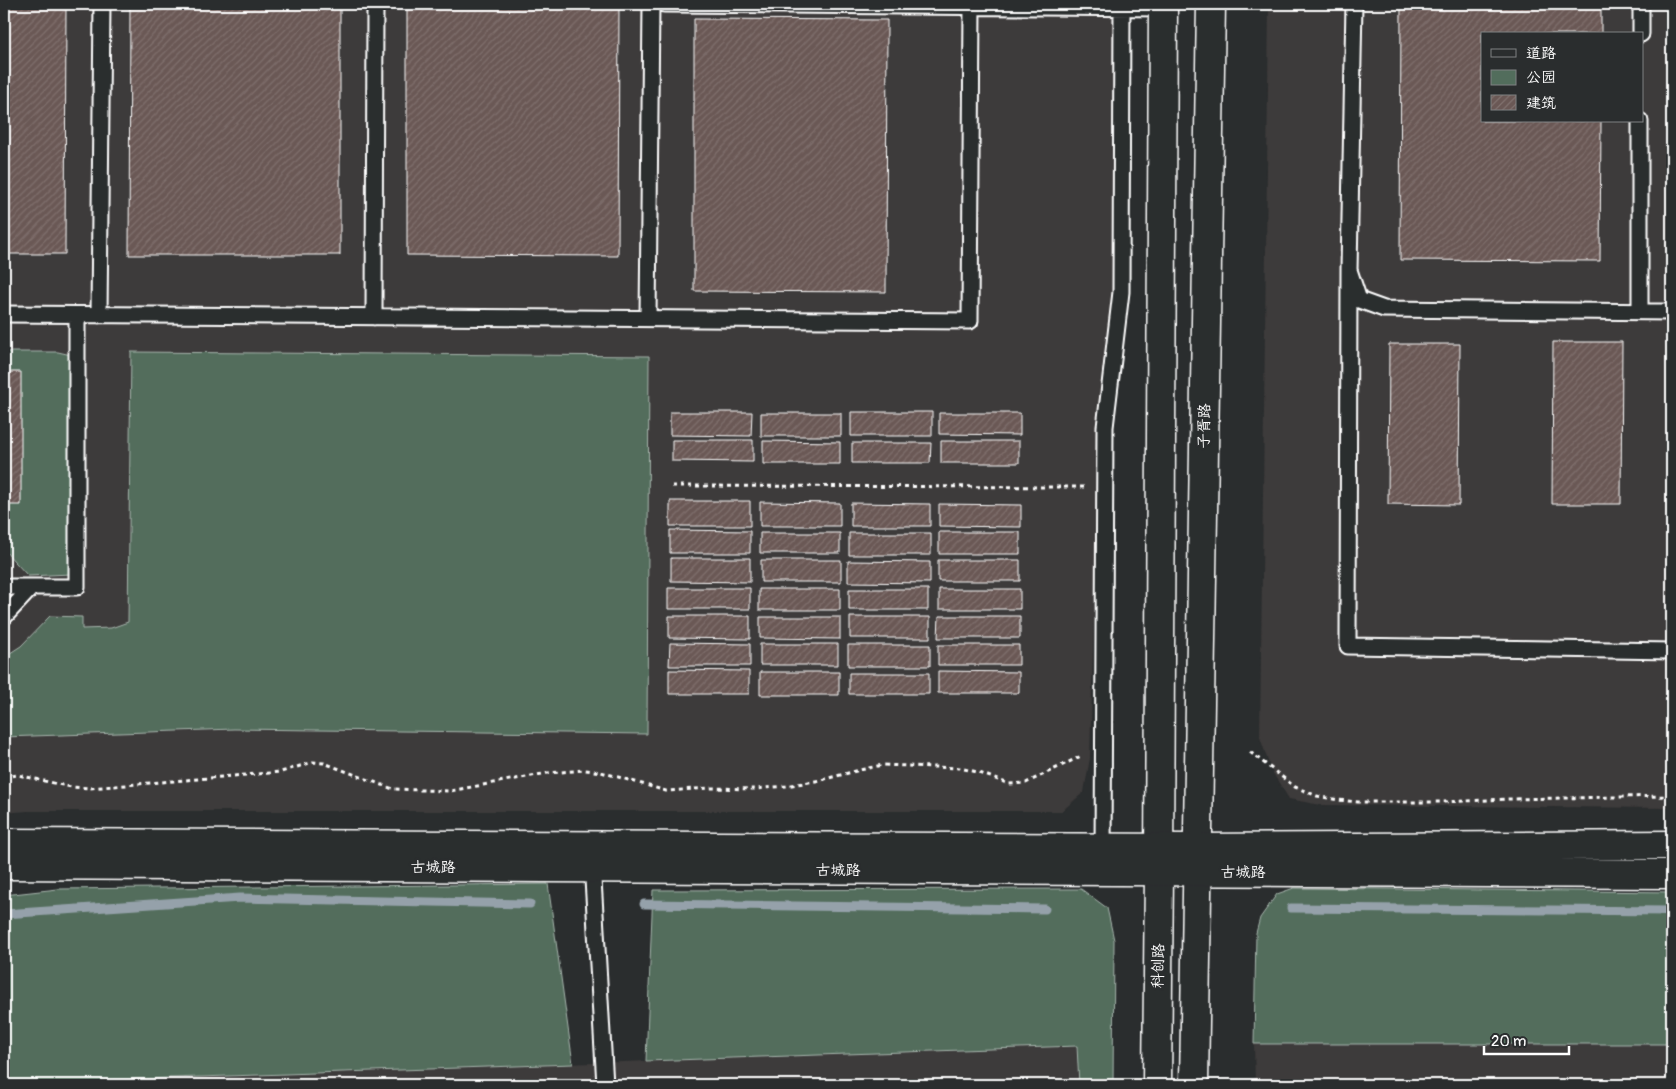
<svg xmlns="http://www.w3.org/2000/svg" width="1676" height="1089" font-family="Pangolin,'LXGW WenKai TC',sans-serif">
	<defs>
		<pattern id="building-hatch" width="6" height="6" patternUnits="userSpaceOnUse" patternTransform="scale(1.25)"><rect width="6" height="6" fill="#6a5855"/><path d="M-1 1l2-2M0 6l6-6M5 7l2-2" fill="none" stroke="#80716e"/></pattern>
	</defs>
	<rect width="100%" height="100%" fill="#2a2d2e"/>
	<filter id="ink" filterUnits="userSpaceOnUse"><feTurbulence type="fractalNoise" baseFrequency=".02" numOctaves="2"/><feDisplacementMap in="SourceGraphic" scale="10" xChannelSelector="R" yChannelSelector="G"/><feConvolveMatrix kernelMatrix="1 2 1 2 8 2 1 2 1" color-interpolation-filters="sRGB"/></filter>
	<g filter="url(#ink)">
		<path fill="#3d3a3a" fill-rule="evenodd" d="M 4,4 L 1116,4 L 1117,266 L 1099,442 L 1090,758 L 1084,792 L 1062,811 L 28,811 L 4,813 Z
			M 1269,4 L 1672,4 L 1672,808 L 1320,805 L 1289,799 L 1271,770 L 1260,737 ZM 1482,34 L 1642,34 L 1642,121 L 1482,121 Z
			M 1254,1044 L 1672,1044 L 1672,1085 L 1255,1085 Z
			M 1077,1046 L 1079,1085 L 78,1085 L 114,1080 Z"/>
		<path fill="#526d5c" stroke="#a8b6ae" d="M 4,352 L 58,352 L 71,355 L 71,574 L 28,576 L 4,550 Z
			M 131,352 L 649,356 L 647,734 L 234,729 L 4,737 L 4,657 L 21,646 L 50,616 L 82,617 L 82,629 L 111,628 L 128,622 Z
			M 548,884 L 573,1064 L 114,1080 L 78,1085 L 4,1085 L 4,895 L 58,889 Z
			M 1294,888 L 1672,892 L 1672,1044 L 1254,1044 L 1256,933 L 1260,918 L 1277,894 Z
			M 1081,889 L 1107,908 L 1114,940 L 1113,1085 L 1079,1085 L 1077,1046 L 646,1061 L 653,890 Z"/>
		<g fill="none" stroke-linecap="round" stroke-linejoin="round">
			<path stroke="#95a1aa" stroke-width="9" d="M 644,904 L 1045,909
				M 1291,908 L 1672,911
				M 4,914 L 240,898 L 530,904"/>
		</g>
		<path fill="url(#building-hatch)" stroke="#fff" d="M 4,4 L 66,4 L 65,254 L 4,254 Z
			M 130,4 L 340,4 L 340,255 L 129,255 Z
			M 407,4 L 619,4 L 618,256 L 407,255 Z
			M 1401,4 L 1601,4 L 1601,34 L 1482,34 L 1482,121 L 1601,121 L 1600,261 L 1400,260 Z
			M 1672,4 L 1672,264 L 1671,264 Z
			M 694,19 L 887,20 L 886,292 L 694,291 Z
			M 1553,342 L 1622,342 L 1621,504 L 1552,504 Z
			M 1389,344 L 1460,344 L 1459,505 L 1388,504 Z
			M 4,372 L 21,372 L 21,505 L 4,505 Z
			M 670,412 L 752,412 L 751,436 L 670,435 Z
			M 851,412 L 932,412 L 932,436 L 851,436 Z
			M 761,413 L 841,413 L 841,436 L 761,436 Z
			M 939,413 L 1020,413 L 1020,435 L 939,434 Z
			M 672,440 L 753,440 L 753,462 L 672,461 Z
			M 763,441 L 840,442 L 840,464 L 763,464 Z
			M 941,441 L 1019,441 L 1019,463 L 941,463 Z
			M 852,443 L 931,443 L 930,463 L 852,463 Z
			M 670,501 L 750,501 L 750,526 L 670,526 Z
			M 760,502 L 840,503 L 840,526 L 760,526 Z
			M 851,503 L 930,504 L 930,526 L 851,526 Z
			M 939,504 L 1021,505 L 1021,527 L 939,526 Z
			M 670,530 L 750,531 L 750,553 L 670,553 Z
			M 939,532 L 1020,532 L 1020,554 L 939,554 Z
			M 760,533 L 840,533 L 840,553 L 760,553 Z
			M 849,533 L 931,533 L 931,555 L 849,555 Z
			M 671,558 L 750,558 L 750,582 L 671,581 Z
			M 761,560 L 841,560 L 841,582 L 761,582 Z
			M 938,560 L 1020,560 L 1020,581 L 938,581 Z
			M 848,561 L 930,562 L 930,583 L 848,582 Z
			M 668,588 L 750,588 L 750,609 L 668,609 Z
			M 759,589 L 840,589 L 840,610 L 759,610 Z
			M 849,589 L 928,589 L 928,610 L 849,610 Z
			M 939,589 L 1020,589 L 1020,609 L 939,609 Z
			M 669,616 L 750,616 L 750,639 L 669,638 Z
			M 939,616 L 1020,616 L 1020,638 L 938,638 Z
			M 760,617 L 840,617 L 840,639 L 760,638 Z
			M 850,617 L 930,617 L 930,638 L 850,638 Z
			M 670,643 L 750,644 L 750,666 L 669,666 Z
			M 760,644 L 838,644 L 838,665 L 760,665 Z
			M 848,645 L 930,645 L 930,666 L 848,666 Z
			M 938,645 L 1019,645 L 1019,665 L 938,665 Z
			M 669,670 L 749,671 L 749,694 L 669,694 Z
			M 938,671 L 1019,672 L 1019,693 L 938,693 Z
			M 760,672 L 839,672 L 839,695 L 760,695 Z
			M 849,673 L 929,673 L 929,694 L 849,694 Z"/>
		<g fill="none" stroke-linecap="round" stroke-linejoin="round">
			<g stroke="#fff" stroke-width="19">
				<path id="service" d="M 664,4 L 1163,8
					M 1354,4 L 1349,270 L 1359,300 L 1384,309 L 1672,312
					M 1641,34 L 1641,4
					M 1349,270 L 1348,646 L 1672,651
					M 1640,311 L 1640,121
					M 4,314 L 970,321 L 972,4
					M 99,315 L 102,4
					M 374,317 L 375,4
					M 648,318 L 651,4
					M 4,587 L 77,587 L 77,315
					M 4,617 L 32,587
					M 1103,855 L 1105,427 L 1121,292 L 1122,4
					M 592,862 L 605,1085"/>
			</g>
			<g stroke="#fff" stroke-width="31">
				<path id="tertiary" d="M 1157,1085 L 1159,871 L 1163,4
					M 1194,1085 L 1211,4"/>
			</g>
			<g stroke="#fff" stroke-width="31">
				<path id="secondary" d="M 4,843 L 1198,848 L 1672,845
					M 4,865 L 1672,874"/>
			</g>
			<path stroke="#fff" stroke-width="3" stroke-dasharray="4 4" stroke-linecap="butt" d="M 672,486 L 1084,487
				M 1250,752 L 1295,787 L 1317,796 L 1338,800 L 1358,802 L 1443,802 L 1509,799 L 1672,796
				M 4,777 L 18,775 L 71,787 L 90,788 L 281,772 L 313,762 L 324,763 L 393,789 L 450,791 L 548,773 L 585,770 L 601,772 L 666,791 L 711,788 L 755,789 L 786,786 L 821,780 L 860,770 L 882,765 L 960,768 L 977,772 L 1009,784 L 1026,783 L 1081,756"/>
			<use href="#service" stroke="#2a2d2e" stroke-width="15"/>
			<use href="#tertiary" stroke="#2a2d2e" stroke-width="28"/>
			<use href="#secondary" stroke="#2a2d2e" stroke-width="28"/>
		</g>
	</g>
	<g text-anchor="middle" stroke-width="5" stroke-linejoin="round" paint-order="stroke">
		<g font-size="15" fill="#fff" stroke="#2a2d2e">
			<text transform="translate(1204 426) rotate(-89)" y="5">子胥路</text>
			<text x="433" y="872">古城路</text>
			<text x="838" y="875">古城路</text>
			<text x="1243" y="877">古城路</text>
			<text transform="translate(1158 966) rotate(-89)" y="5">科创路</text>
		</g>
	</g>
	<rect width="1676" height="1089" fill="none" stroke="#2a2d2e" stroke-width="20"/>
	<rect x="10" y="10" width="1656" height="1069" fill="none" stroke="#fff" stroke-width="2" filter="url(#ink)"/>
	<rect x="1481" y="32" width="162" height="90" fill="#2a2d2e" stroke="#7f8182"/>
	<rect x="1491" y="49" width="25" height="8" fill="#2a2d2e" stroke="#7f8182"/>
	<text x="1526" y="58" font-size="15" fill="#ffffff">道路</text>
	<rect x="1491" y="70" width="25" height="15" fill="#526d5c" stroke="#7f8182"/>
	<text x="1526" y="82" font-size="15" fill="#ffffff">公园</text>
	<rect x="1491" y="95" width="25" height="15" fill="url(#building-hatch)" stroke="#7f8182"/>
	<text x="1526" y="108" font-size="15" fill="#ffffff">建筑</text>
	<path d="M1484 1046v8h85v-8" fill="none" stroke="#ffffff" stroke-width="2.5"/>
	<text x="1491" y="1046" font-size="15" fill="#ffffff" stroke="#2a2d2e" stroke-width="4" paint-order="stroke">20 m</text>
</svg>
